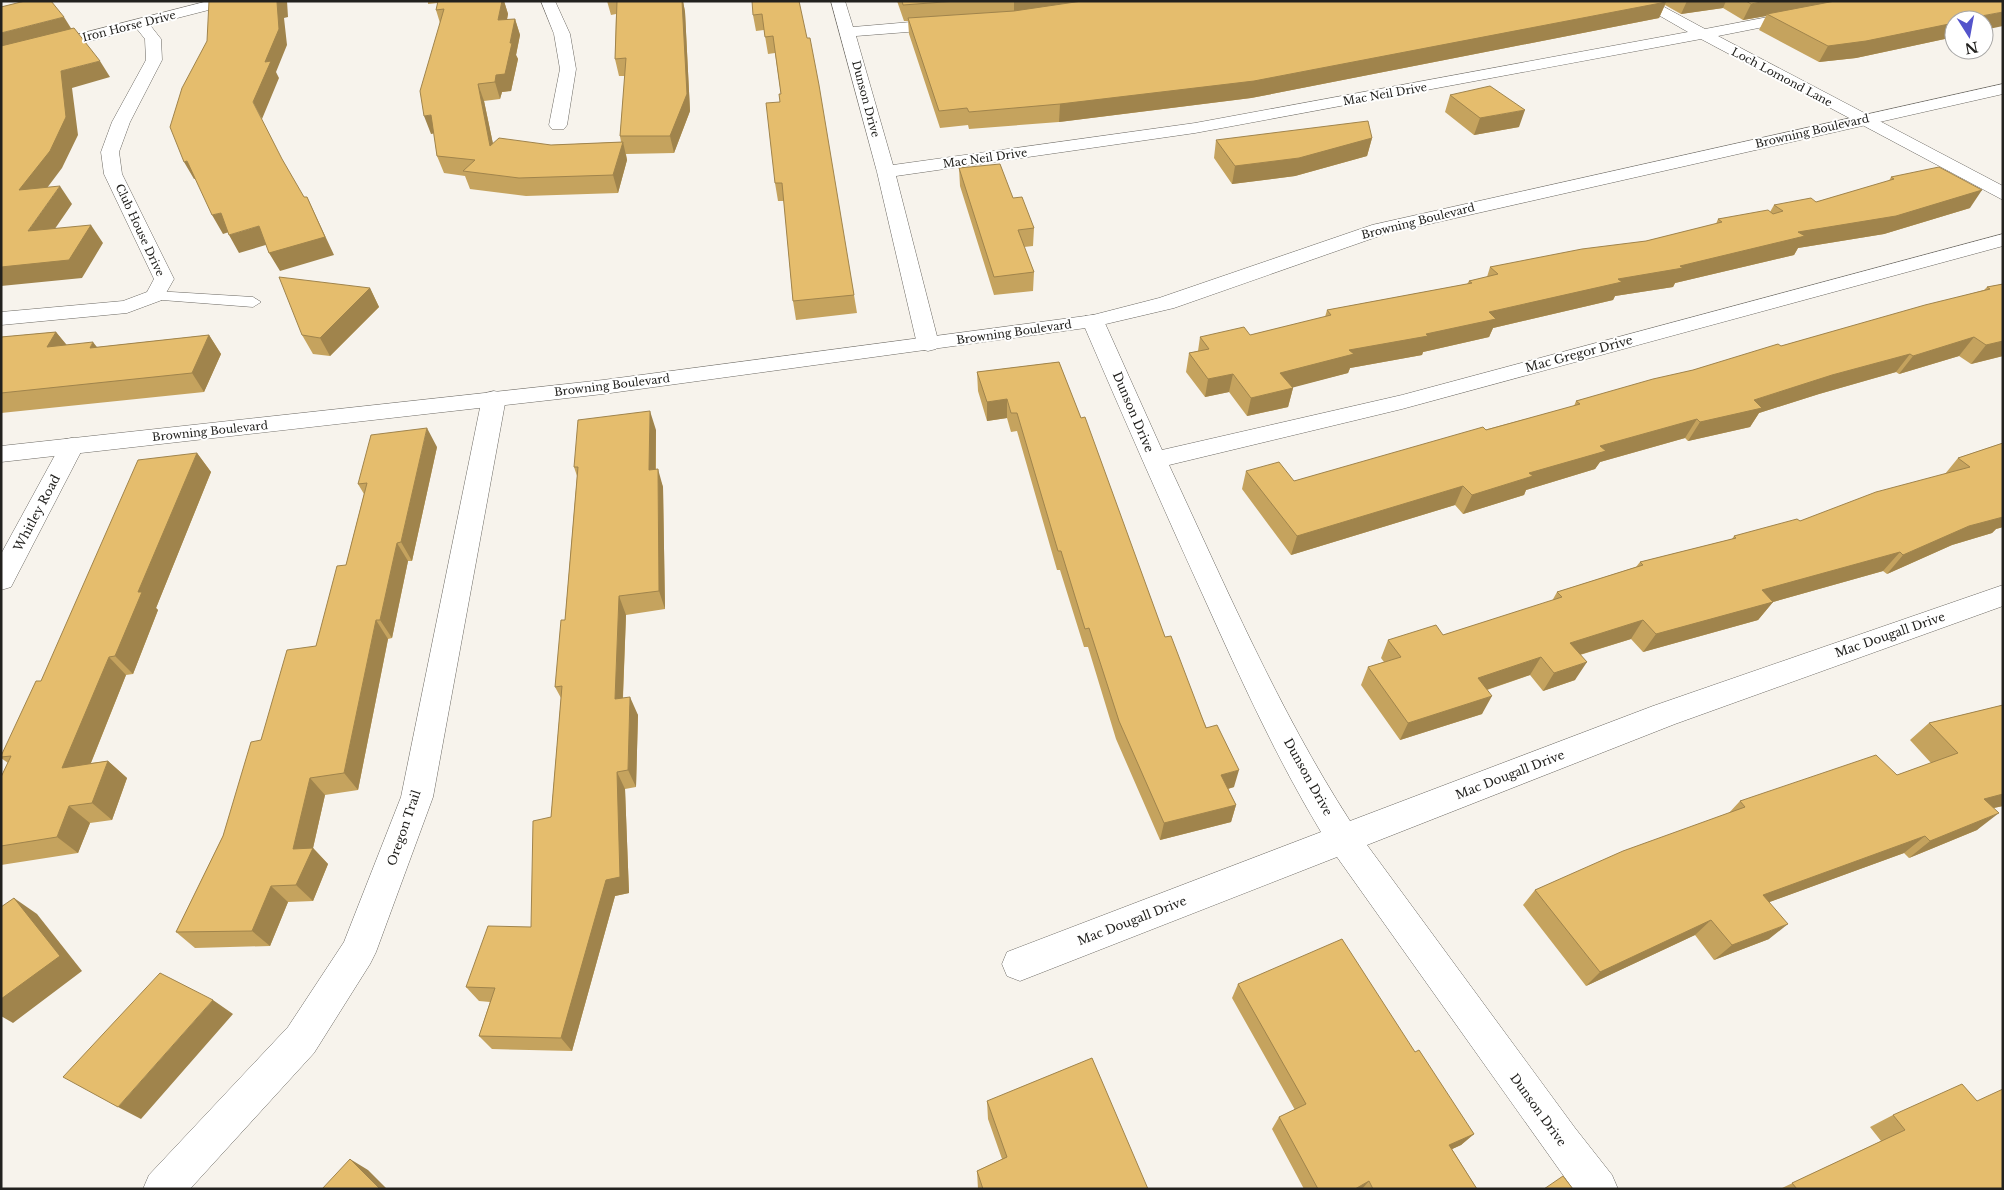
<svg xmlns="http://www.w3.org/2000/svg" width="2004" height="1190" font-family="'Libre Baskerville',serif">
	<rect width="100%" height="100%" fill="#f7f3ec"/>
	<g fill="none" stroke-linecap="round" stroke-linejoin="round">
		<g stroke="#6c6963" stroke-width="1">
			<path id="service" d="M 155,291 L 253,297 L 261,302 L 253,307 L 149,299 L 147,296 Z"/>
		</g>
		<g stroke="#6c6963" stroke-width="1">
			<path id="minor" d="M 208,1 L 234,1 L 232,4 L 150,25 L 161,39 L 162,60 L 130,122 L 119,152 L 122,174 L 174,279 L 162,300 L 127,313 L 1,325 L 1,312 L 123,301 L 147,292 L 154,279 L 104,174 L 101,152 L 112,122 L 146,60 L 145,39 L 137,29 L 1,64 L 1,54 Z
				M 541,1 L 555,1 L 570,34 L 576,69 L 567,125 L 564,129 L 552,129 L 549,125 L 560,69 L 554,34 Z
				M 831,1 L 845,1 L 853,27 L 946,19 L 954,24 L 946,29 L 856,36 L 893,165 L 1195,123 L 1688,32 L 1634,1 L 1653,1 L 1705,29 L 1799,11 L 1807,16 L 1804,19 L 1718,36 L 2003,186 L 2003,200 L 1701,39 L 1195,133 L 896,176 L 939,344 L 936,349 L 928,351 L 920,349 L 917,344 L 877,172 Z
				M 2003,234 L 2003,246 L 1402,409 L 1169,465 C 1225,585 1278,709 1350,821 L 1653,706 L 2003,585 L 2003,606 L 1675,724 L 1367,845 L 1575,1128 L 1612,1175 L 1618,1189 L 1573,1189 L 1337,857 L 1020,981 L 1007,976 L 1002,964 L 1007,952 L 1321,832 C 1277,759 1241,680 1206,602 C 1163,508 1123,416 1082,321 L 1085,316 L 1093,315 L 1101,316 L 1104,321 L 1162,450 L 1402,395 Z
				M 494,391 L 502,393 L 506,398 L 433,797 L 376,952 L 370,964 L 314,1053 L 190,1189 L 143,1189 L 149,1175 L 288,1027 L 344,942 L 401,797 L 482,398 L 486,393 Z
				M 72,438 L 81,440 L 84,446 L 11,587 L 1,590 L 1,554 L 60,446 L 63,440 Z"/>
		</g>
		<g stroke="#6c6963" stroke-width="1">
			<path id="tertiary" d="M 2003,84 L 2003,94 L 1385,234 L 1174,308 L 1093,327 L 603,394 L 1,462 L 1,446 L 603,380 L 1093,315 L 1159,298 L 1372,225 Z"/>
		</g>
		<use href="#service" fill="#fff" fill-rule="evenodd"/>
		<use href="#minor" fill="#fff" fill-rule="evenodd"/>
		<use href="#tertiary" fill="#fff" fill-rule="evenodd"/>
	</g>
	<path fill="#c5a35e" d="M 428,1 L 504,1 L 508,14 L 507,20 L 515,19 L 520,35 L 516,55 L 518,59 L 511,91 L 502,92 L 500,99 L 484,101 L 493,144 L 551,145 L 621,142 L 620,136 L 625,76 L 619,76 L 615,59 L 616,14 L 611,15 L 607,1 L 683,1 L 685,12 L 690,111 L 674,153 L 626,154 L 627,160 L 618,193 L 526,196 L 470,189 L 465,176 L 444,173 L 437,156 L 434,133 L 431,134 L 440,23 L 436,10 L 438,3 L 428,4 Z
		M 799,1 L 854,295 L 857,313 L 796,320 L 793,301 L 784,201 L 778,201 L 775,183 L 781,94 L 775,53 L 768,54 L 764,30 L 756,31 L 753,15 Z
		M 897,1 L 2003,1 L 1954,20 L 1954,37 L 1856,58 L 1819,62 L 1759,30 L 1766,16 L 1743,20 L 1723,8 L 1681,14 L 1665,5 L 1659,18 L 1251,98 L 1059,122 L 969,129 L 968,125 L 940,128 L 909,34 L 908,21 L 904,21 Z
		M 1450,95 L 1519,127 L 1474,135 L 1445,112 Z
		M 1372,138 L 1367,156 L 1295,176 L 1232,184 L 1214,158 L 1216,140 Z
		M 959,168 L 1013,198 L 1034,228 L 1033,246 L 1024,247 L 1034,272 L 1033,291 L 994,295 L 960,186 Z
		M 1891,177 L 1970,208 L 1884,234 L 1798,248 L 1794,255 L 1675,283 L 1673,287 L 1615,296 L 1613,300 L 1493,328 L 1489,337 L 1423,352 L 1422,355 L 1350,368 L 1348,373 L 1292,387 L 1293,388 L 1288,407 L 1247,416 L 1229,392 L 1205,397 L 1186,372 L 1189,353 L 1198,351 L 1200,337 L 1250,335 L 1325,317 L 1327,310 L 1467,284 L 1469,281 L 1487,277 L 1490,267 L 1646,241 L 1716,224 L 1718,219 L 1770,212 L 1774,205 L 1816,202 L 1889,181 Z
		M 2003,284 L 2003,356 L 1971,364 L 1959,356 L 1899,374 L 1896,372 L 1819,394 L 1759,413 L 1750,427 L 1688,441 L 1685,438 L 1600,462 L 1595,469 L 1526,490 L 1524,495 L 1463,514 L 1455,505 L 1291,555 L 1242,489 L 1246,471 L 1294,481 L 1574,406 L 1576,401 L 1693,370 L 1984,290 L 1987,287 Z
		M 370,288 L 379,307 L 330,356 L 313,354 L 302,335 Z
		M 56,332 L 66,345 L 98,347 L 209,335 L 221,354 L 204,392 L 1,413 L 1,337 Z
		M 1059,362 L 1165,637 L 1234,787 L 1228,789 L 1236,805 L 1231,822 L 1160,840 L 1116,739 L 1088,647 L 1084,647 L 1060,570 L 1057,570 L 1017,431 L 1011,432 L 1007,418 L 987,421 L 978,391 L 977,372 Z
		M 656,430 L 656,469 L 663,487 L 665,609 L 626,615 L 623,698 L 638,715 L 636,787 L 625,789 L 629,893 L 615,896 L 572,1051 L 492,1049 L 479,1036 L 490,1002 L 479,1001 L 466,987 L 531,927 L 551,817 L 561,698 L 555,687 L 565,620 L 577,476 L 574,467 Z
		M 2003,443 L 2003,527 L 1996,529 L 1992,533 L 1952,545 L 1887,574 L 1883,571 L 1773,602 L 1758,620 L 1643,652 L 1631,639 L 1580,655 L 1575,680 L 1543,691 L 1530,675 L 1487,690 L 1482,714 L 1400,740 L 1361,685 L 1368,667 L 1384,662 L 1381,658 L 1388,640 L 1443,635 L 1552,601 L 1557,592 L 1636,567 L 1640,562 L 1732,539 L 1734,536 L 1800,521 L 1945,474 L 1958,458 Z
		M 437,447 L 412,561 L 408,561 L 392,638 L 388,639 L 358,790 L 325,795 L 313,848 L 328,864 L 313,901 L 288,902 L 270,946 L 195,948 L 176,932 L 223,836 L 261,740 L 316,646 L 346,565 L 364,494 L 358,484 Z
		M 197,453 L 211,472 L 156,608 L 158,610 L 133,674 L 126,675 L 91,763 L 108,761 L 127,778 L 112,820 L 90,823 L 78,853 L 1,865 L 1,777 L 8,763 L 1,758 L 41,681 Z
		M 2003,705 L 2003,806 L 1993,808 L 1977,830 L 1909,858 L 1904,853 L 1769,902 L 1769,939 L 1714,960 L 1695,935 L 1586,986 L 1523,905 L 1535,890 L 1728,814 L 1740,801 L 1897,775 L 1931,763 L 1910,740 L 1929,723 Z
		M 1238,984 L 1415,1052 L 1474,1134 L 1461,1145 L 1452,1149 L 1477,1189 L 1304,1189 L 1272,1129 L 1279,1117 L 1295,1110 L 1232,998 Z
		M 987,1101 L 1148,1189 L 978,1189 L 977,1171 L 1002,1159 L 988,1119 Z
		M 1977,1101 L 2003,1189 L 1780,1189 L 1881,1141 L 1870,1127 L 1893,1115 Z"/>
	<path fill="#a0844c" d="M 281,1 L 287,1 L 288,17 L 284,18 L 287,45 L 276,72 L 279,78 L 262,119 L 253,102 L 265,62 L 277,2 Z
		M 502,1 L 504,1 L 508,14 L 503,37 L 498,20 Z
		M 682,1 L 683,1 L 685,12 L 690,111 L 674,153 L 670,136 Z
		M 1014,1 L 1103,1 L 1014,13 Z
		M 1687,1 L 1726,1 L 1723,8 L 1681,14 Z
		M 1766,1 L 1844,1 L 1767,14 L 1766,16 L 1743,20 L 1751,4 Z
		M 1666,2 L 1659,18 L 1251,98 L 1059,122 L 1060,104 Z
		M 2003,12 L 2003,26 L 1984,30 L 1984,20 L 1964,20 L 1965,19 Z
		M 64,17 L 74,33 L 1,52 L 1,33 Z
		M 515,19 L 520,35 L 516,55 L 518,59 L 511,91 L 502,92 L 500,99 L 495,82 L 496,75 L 510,43 Z
		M 1954,23 L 1954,37 L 1856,58 L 1819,62 L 1828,46 Z
		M 100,61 L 110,77 L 72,88 L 78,135 L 62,168 L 32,208 L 19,190 L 61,71 Z
		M 478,84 L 484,101 L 497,163 L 490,146 Z
		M 1525,110 L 1519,127 L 1474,135 L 1480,118 Z
		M 431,115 L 438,132 L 431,134 L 424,116 Z
		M 1372,138 L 1367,156 L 1295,176 L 1232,184 L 1235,166 Z
		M 623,142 L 627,160 L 618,193 L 613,175 Z
		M 187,161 L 198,178 L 194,179 L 184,162 Z
		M 60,186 L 72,204 L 41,249 L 28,231 Z
		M 1982,190 L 1970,208 L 1884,234 L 1798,248 L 1794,255 L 1675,283 L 1673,287 L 1615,296 L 1613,300 L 1493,328 L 1489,337 L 1423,352 L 1422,355 L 1350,368 L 1348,373 L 1276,392 L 1280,373 L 1349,350 L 1426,334 L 1489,312 L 1618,279 L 1680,266 L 1798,232 Z
		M 307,197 L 334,255 L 280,271 L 269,253 Z
		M 221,213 L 232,231 L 223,234 L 212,215 Z
		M 91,225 L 103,243 L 82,278 L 1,286 L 1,267 Z
		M 259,226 L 269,244 L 239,253 L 229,235 Z
		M 370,288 L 379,307 L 330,356 L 320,338 Z
		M 56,332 L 71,350 L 47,347 Z
		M 209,335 L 221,354 L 204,392 L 192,373 Z
		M 1974,337 L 1959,356 L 1899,374 L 1913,356 Z
		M 2003,341 L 2003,356 L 1971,364 L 1986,345 Z
		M 93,342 L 107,360 L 90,348 Z
		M 1910,354 L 1896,372 L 1819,394 L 1759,413 L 1750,427 L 1688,441 L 1700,422 L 1754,400 L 1832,375 Z
		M 1233,374 L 1229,392 L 1205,397 L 1208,379 Z
		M 1293,388 L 1288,407 L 1247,416 L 1251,398 Z
		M 1007,399 L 1007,418 L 987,421 L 987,402 Z
		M 650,411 L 656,430 L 655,488 L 649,470 Z
		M 1697,419 L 1685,438 L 1600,462 L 1595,469 L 1526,490 L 1524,495 L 1463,514 L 1472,495 L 1600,446 Z
		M 427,428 L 437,447 L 412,561 L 401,542 Z
		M 197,453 L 211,472 L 156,608 L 158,610 L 133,674 L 115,656 L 138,592 Z
		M 658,469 L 663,487 L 665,609 L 659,591 Z
		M 1463,486 L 1455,505 L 1291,555 L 1297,536 Z
		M 2003,517 L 2003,527 L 1996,529 L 1992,533 L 1952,545 L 1887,574 L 1903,555 L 1969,526 Z
		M 397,543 L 408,561 L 392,638 L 380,620 Z
		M 1900,552 L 1883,571 L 1773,602 L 1758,620 L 1643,652 L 1656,634 L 1762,590 Z
		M 619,596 L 626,615 L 622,717 L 615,699 Z
		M 376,620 L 388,639 L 358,790 L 344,773 Z
		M 1643,620 L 1631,639 L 1559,661 L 1570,643 Z
		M 109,657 L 126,675 L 82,785 L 62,768 Z
		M 1541,657 L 1530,675 L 1468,696 L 1478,678 Z
		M 1587,662 L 1575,680 L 1543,691 L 1554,673 Z
		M 1492,696 L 1482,714 L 1400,740 L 1408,723 Z
		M 630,697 L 638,715 L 636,787 L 628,770 Z
		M 108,761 L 127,778 L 112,820 L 92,803 Z
		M 1239,770 L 1234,787 L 1216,792 L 1221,775 Z
		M 617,772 L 625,789 L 629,893 L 615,896 L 572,1051 L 561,1038 Z
		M 310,778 L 325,795 L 313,848 L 328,864 L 313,901 L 296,885 L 293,849 Z
		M 2003,794 L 2003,806 L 1962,815 L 1984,799 Z
		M 1236,805 L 1231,822 L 1160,840 L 1164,823 Z
		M 69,806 L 90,823 L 78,853 L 57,837 Z
		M 1999,813 L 1977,830 L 1909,858 L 1930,841 Z
		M 1925,836 L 1904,853 L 1745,911 L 1763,895 Z
		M 271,886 L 288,902 L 270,946 L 252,931 Z
		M 14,898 L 37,914 L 82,971 L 13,1023 L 1,1016 L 1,999 Z
		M 1711,920 L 1695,935 L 1586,986 L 1600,972 Z
		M 1788,924 L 1769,939 L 1714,960 L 1732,945 Z
		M 213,1000 L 233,1014 L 141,1119 L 118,1107 Z
		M 1474,1134 L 1461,1145 L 1437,1156 L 1449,1145 Z
		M 350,1159 L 368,1170 L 387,1189 L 380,1189 Z
		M 1369,1181 L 1362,1189 L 1355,1189 Z"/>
	<path fill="#e5bd6d" stroke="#a0844c" d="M 25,1 L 51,1 L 64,17 L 1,33 L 1,7 Z
		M 209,1 L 281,1 L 277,2 L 279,29 L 265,62 L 271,61 L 253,102 L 282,159 L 304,197 L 307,197 L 325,237 L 269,253 L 259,226 L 229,235 L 221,213 L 212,215 L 187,161 L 184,162 L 170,127 L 182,88 L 207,41 Z
		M 438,1 L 502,1 L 498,20 L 515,19 L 510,43 L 512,43 L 505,74 L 496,75 L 495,82 L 478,84 L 490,146 L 499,138 L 551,145 L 623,142 L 613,175 L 519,178 L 463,171 L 475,160 L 437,156 L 431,115 L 424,116 L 420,91 L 444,9 L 436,10 Z
		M 617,1 L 682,1 L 687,94 L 670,136 L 620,136 L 626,58 L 615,59 Z
		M 752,1 L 799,1 L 807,38 L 810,38 L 819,85 L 854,295 L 793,301 L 782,183 L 775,183 L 766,103 L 780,102 L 779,94 L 781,94 L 773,36 L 765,37 L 762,14 L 753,15 Z
		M 902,1 L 957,1 L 903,5 Z
		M 1082,1 L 1665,1 L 1666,2 L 1254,81 L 1060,104 L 969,112 L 967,108 L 939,111 L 908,18 L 1014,11 Z
		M 1746,1 L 1766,1 L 1751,4 Z
		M 1835,1 L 2003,1 L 2003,12 L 1965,19 L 1968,20 L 1954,20 L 1954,23 L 1866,41 L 1828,46 L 1767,14 Z
		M 74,28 L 100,61 L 61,71 L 66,117 L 50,151 L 19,190 L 60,186 L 28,231 L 91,225 L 69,260 L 1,267 L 1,46 Z
		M 1490,86 L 1525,110 L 1480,118 L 1450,95 Z
		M 1368,121 L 1372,138 L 1299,158 L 1235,166 L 1216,140 Z
		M 1000,164 L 1013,198 L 1022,197 L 1034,228 L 1018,230 L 1034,272 L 994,277 L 959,168 Z
		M 1939,167 L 1982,190 L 1896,216 L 1798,232 L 1805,236 L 1680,266 L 1683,268 L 1618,279 L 1622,282 L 1489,312 L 1496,319 L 1426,334 L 1428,336 L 1349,350 L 1354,354 L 1280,373 L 1293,388 L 1251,398 L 1233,374 L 1208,379 L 1189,353 L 1209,349 L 1200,337 L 1244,327 L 1250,335 L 1331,315 L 1327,310 L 1472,283 L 1469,281 L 1498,274 L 1490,267 L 1582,249 L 1646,241 L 1722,222 L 1718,219 L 1768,210 L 1773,214 L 1783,211 L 1774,205 L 1811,198 L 1816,202 L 1894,179 L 1891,177 Z
		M 279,277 L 370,288 L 320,338 L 302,335 Z
		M 2003,284 L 2003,341 L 1986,345 L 1974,337 L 1913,356 L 1910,354 L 1832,375 L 1754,400 L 1762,408 L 1700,422 L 1697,419 L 1600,446 L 1606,451 L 1529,473 L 1533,476 L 1472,495 L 1463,486 L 1297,536 L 1246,471 L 1279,462 L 1294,481 L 1483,427 L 1486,430 L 1580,404 L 1576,401 L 1653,379 L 1693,370 L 1778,344 L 1781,346 L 1925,305 L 1990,289 L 1987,287 Z
		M 56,332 L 47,347 L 93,342 L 90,348 L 209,335 L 192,373 L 1,393 L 1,337 Z
		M 1059,362 L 1081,418 L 1085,417 L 1165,637 L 1171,636 L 1206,728 L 1217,725 L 1239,770 L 1221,775 L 1236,805 L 1164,823 L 1119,721 L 1089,628 L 1085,629 L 1061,551 L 1058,551 L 1017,413 L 1011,413 L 1007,399 L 987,402 L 977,372 Z
		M 650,411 L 649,470 L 658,469 L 659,591 L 619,596 L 615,699 L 630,697 L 628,770 L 617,772 L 620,877 L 606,880 L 561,1038 L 479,1036 L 495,988 L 466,987 L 488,926 L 531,927 L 533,821 L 551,817 L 562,686 L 555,687 L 561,620 L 565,620 L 578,467 L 574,467 L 578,420 Z
		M 427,428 L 401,542 L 397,543 L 380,620 L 376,620 L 344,773 L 310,778 L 293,849 L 313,848 L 296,885 L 271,886 L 252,931 L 176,932 L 223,836 L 251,742 L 261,740 L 287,650 L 316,646 L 337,566 L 346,565 L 367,483 L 358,484 L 371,435 Z
		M 2003,443 L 2003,517 L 1969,526 L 1903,555 L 1900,552 L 1762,590 L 1773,602 L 1656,634 L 1643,620 L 1570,643 L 1587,662 L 1554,673 L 1541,657 L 1478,678 L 1492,696 L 1408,723 L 1368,667 L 1401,657 L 1388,640 L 1436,625 L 1443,635 L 1562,597 L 1557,592 L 1643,565 L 1640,562 L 1736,538 L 1734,536 L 1797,519 L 1800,521 L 1876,492 L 1970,467 L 1958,458 Z
		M 197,453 L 138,592 L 142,592 L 115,656 L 109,657 L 62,768 L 108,761 L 92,803 L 69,806 L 57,837 L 1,846 L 1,777 L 11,756 L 1,757 L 1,756 L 36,681 L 41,681 L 138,460 Z
		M 2003,705 L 2003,794 L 1984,799 L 1999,813 L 1930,841 L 1925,836 L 1763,895 L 1788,924 L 1732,945 L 1711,920 L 1600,972 L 1535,890 L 1623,851 L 1745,807 L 1740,801 L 1876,755 L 1897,775 L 1958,753 L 1929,723 Z
		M 14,898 L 60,956 L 1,999 L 1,907 Z
		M 1342,939 L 1415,1052 L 1419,1050 L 1474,1134 L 1449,1145 L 1477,1189 L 1373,1189 L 1369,1181 L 1355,1189 L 1318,1189 L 1279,1117 L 1306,1104 L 1238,984 Z
		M 160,973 L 213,1000 L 118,1107 L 63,1077 Z
		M 1092,1058 L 1148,1189 L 983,1189 L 977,1171 L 1007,1157 L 987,1101 Z
		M 1962,1084 L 1977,1101 L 2003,1089 L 2003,1189 L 1797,1189 L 1792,1183 L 1905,1130 L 1893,1115 Z
		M 350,1159 L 380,1189 L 322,1189 Z
		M 1563,1176 L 1573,1189 L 1544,1189 Z"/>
	<g text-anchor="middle" stroke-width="4" stroke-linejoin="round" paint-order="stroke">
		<g font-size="11" fill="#22211e" stroke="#fff">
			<text transform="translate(129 26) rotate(-14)" y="4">Iron Horse Drive</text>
			<text transform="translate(1782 77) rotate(28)" y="4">Loch Lomond Lane</text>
			<text transform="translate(1385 94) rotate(-10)" y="4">Mac Neil Drive</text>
			<text transform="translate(866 99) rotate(75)" y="4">Dunson Drive</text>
			<text transform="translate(1812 131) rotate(-13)" y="4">Browning Boulevard</text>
			<text transform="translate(985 158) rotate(-8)" y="4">Mac Neil Drive</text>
			<text transform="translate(1418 221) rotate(-14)" y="4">Browning Boulevard</text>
			<text transform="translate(140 230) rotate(65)" y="4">Club House Drive</text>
			<text transform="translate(1014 332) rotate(-8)" y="4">Browning Boulevard</text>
			<text transform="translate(612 385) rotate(-7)" y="4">Browning Boulevard</text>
			<text transform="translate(210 431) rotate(-6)" y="4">Browning Boulevard</text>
		</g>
		<g font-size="12" fill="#22211e" stroke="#fff">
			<text transform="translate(1579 354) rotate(-15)" y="4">Mac Gregor Drive</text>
			<text transform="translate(1133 412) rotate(67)" y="4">Dunson Drive</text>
			<text transform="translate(37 513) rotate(-62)" y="4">Whitley Road</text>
			<text transform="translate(1890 635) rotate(-19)" y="4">Mac Dougall Drive</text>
			<text transform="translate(1510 775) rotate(-21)" y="4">Mac Dougall Drive</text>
			<text transform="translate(1308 777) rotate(61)" y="4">Dunson Drive</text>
			<text transform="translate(404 828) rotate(-71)" y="4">Oregon Trail</text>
			<text transform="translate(1132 921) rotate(-21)" y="4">Mac Dougall Drive</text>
			<text transform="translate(1538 1110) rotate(54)" y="4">Dunson Drive</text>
		</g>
	</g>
	<rect width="2004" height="1190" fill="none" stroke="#22211e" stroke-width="5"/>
	<g transform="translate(1969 35) rotate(169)"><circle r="24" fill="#ffffff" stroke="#a7a6a5"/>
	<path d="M0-4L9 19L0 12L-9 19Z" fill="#5454cb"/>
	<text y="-8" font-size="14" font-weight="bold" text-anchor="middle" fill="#22211e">N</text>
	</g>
</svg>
